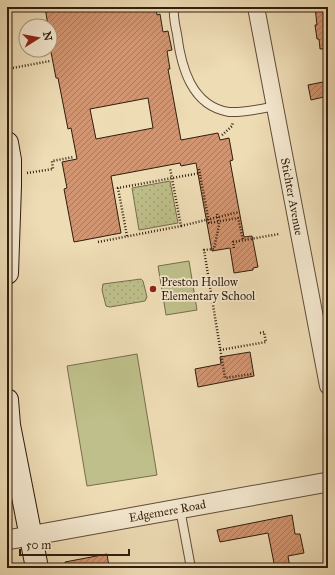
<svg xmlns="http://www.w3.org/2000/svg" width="335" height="575" font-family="'IM FELL Great Primer',serif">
	<defs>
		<pattern id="park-dots" width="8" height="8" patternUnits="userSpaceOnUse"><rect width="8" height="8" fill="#bebf8a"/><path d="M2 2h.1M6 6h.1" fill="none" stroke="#a4a476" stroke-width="1.8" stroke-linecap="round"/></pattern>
		<pattern id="building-hatch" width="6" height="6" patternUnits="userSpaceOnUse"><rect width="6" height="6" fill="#d19571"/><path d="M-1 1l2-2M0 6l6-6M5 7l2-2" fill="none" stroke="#aa795b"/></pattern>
	</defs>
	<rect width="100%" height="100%" fill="#eedcb5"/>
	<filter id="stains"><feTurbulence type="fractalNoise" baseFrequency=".005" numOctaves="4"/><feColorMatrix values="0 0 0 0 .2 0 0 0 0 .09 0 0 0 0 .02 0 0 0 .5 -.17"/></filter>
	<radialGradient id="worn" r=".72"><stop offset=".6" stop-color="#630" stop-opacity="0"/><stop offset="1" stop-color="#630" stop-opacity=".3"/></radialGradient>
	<path fill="#bebf8a" stroke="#776e4c" d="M 189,261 L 197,310 L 166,315 L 158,266 Z
		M 137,354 L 157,475 L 87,486 L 67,366 Z"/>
	<path fill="url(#park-dots)" stroke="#776e4c" d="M 170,181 L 178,223 L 139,230 L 132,188 Z
		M 141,279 L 143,281 L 147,297 L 145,301 L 110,307 L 106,306 L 102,290 L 103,284 Z"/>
	<path fill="url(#building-hatch)" stroke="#301d0e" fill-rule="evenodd" d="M 45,7 L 156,7 L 157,15 L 160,14 L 163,32 L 168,31 L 172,50 L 167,51 L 170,69 L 168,69 L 181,140 L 218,133 L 220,140 L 229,138 L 233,160 L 230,161 L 244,237 L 252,236 L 258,267 L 253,268 L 253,270 L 234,273 L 230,248 L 212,251 L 196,163 L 181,166 L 180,163 L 111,176 L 121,233 L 74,242 L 64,189 L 67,188 L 62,162 L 77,159 L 71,128 L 68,129 L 58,78 L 56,78 L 50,47 L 52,46 L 50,26 L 48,26 ZM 148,98 L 153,128 L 96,139 L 90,109 Z
		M 315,7 L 328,7 L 328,48 L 320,49 L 319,39 L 317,39 L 315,25 L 317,25 Z
		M 328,81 L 328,96 L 311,100 L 308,85 Z
		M 250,352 L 254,376 L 198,387 L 195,369 L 221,364 L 220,357 Z
		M 292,515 L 295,534 L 300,534 L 304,553 L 288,556 L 290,568 L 275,568 L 268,533 L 220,542 L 217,530 Z
		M 107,554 L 109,567 L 103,568 L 66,568 L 65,562 Z"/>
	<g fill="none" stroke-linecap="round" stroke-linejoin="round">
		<g stroke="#604d38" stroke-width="10">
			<path id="service" d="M 174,7 C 173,16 175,25 177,34 C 181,66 191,106 229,112 C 244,113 260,109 275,106
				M 180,509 L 191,568"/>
		</g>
		<g stroke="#604d38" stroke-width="18">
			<g id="minor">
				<path id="s1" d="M 256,7 L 328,386"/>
			</g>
		</g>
		<g stroke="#604d38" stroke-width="21">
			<g id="tertiary">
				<path id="s2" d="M 7,540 L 328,482"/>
			</g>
		</g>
		<g stroke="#301d0e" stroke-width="24">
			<path id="secondary" d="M 7,143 L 10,160 L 10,186 L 7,273
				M 7,400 L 9,425 L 37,568"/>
		</g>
		<path stroke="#301d0e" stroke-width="2.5" stroke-dasharray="1 2" stroke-linecap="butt" d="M 7,69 L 50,61
			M 222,135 L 232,126 L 233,122
			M 199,169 L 209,223 L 238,218 L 243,240
			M 27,173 L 53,169 L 52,161 L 74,157
			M 217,214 L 219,225 L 214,249 L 204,250 L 225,378 L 252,374
			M 181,226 L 239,212
			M 127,236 L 118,188 L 200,173
			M 98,242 L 181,226 L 170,168
			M 234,248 L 233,242 L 279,234
			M 220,350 L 266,342 L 264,332 L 260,333"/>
		<use href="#service" stroke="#f4e8cf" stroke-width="8"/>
		<use href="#minor" stroke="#f4e8cf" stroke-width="16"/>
		<use href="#tertiary" stroke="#f4e8cf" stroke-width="19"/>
		<use href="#secondary" stroke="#f4e8cf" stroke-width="22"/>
	</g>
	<circle fill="#8f2418" stroke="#f4e8cf" stroke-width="1.5" cx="153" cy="289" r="4"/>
	<g text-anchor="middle" stroke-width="3.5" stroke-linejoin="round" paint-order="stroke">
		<g font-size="12" fill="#301d0e" stroke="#f4e8cf">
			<text dy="4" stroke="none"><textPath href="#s1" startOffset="193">Stichter Avenue</textPath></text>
			<text dy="4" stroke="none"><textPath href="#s2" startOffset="163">Edgemere Road</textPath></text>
		</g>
		<g font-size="12" fill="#301d0e" stroke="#f4e8cf" text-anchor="start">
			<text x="161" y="286">Preston Hollow<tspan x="161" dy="14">Elementary School</tspan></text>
		</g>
	</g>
	<rect width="335" height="575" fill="none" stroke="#eedcb5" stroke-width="24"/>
	<rect x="8" y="8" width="319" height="559" fill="none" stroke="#301d0e" stroke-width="2"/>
	<rect x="12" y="12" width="311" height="551" fill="none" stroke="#301d0e"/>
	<g transform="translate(38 38) rotate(79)"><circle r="19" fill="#f4e8cf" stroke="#a69782"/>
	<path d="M0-3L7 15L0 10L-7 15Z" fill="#8f2418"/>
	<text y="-6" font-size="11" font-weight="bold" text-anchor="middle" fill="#301d0e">N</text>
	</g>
	<path d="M20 549v6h109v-6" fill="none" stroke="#301d0e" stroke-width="2"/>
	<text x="26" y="549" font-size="12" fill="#301d0e" stroke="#f4e8cf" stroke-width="3" paint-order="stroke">50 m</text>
	<rect width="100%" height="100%" filter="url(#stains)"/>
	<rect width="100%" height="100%" fill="url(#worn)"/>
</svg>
